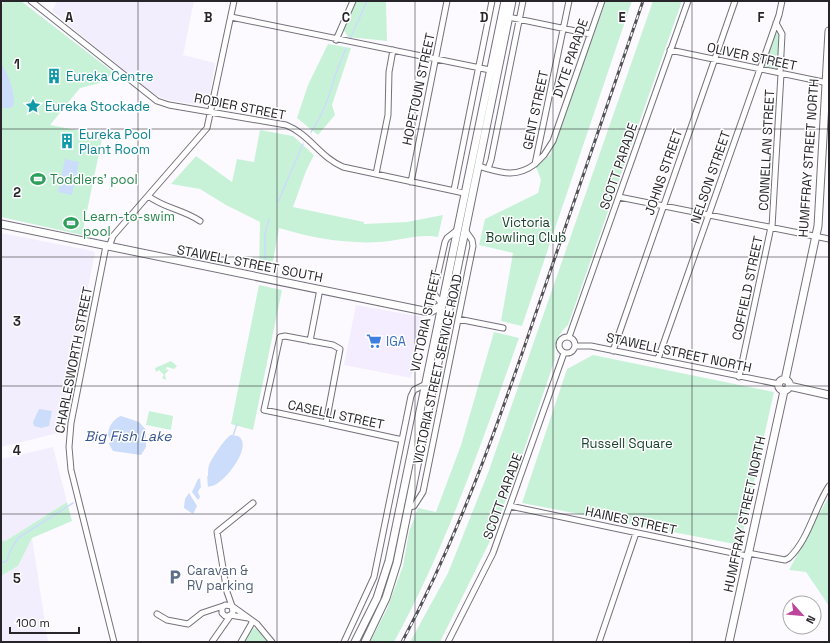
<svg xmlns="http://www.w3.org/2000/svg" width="830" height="643" font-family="'Space Grotesk',sans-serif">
	<rect width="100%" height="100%" fill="#fcfaff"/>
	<path fill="#f4edff" d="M 356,305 L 423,317 L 411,378 L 344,365 Z"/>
	<path fill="#f3eefd" d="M 57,1 L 194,1 L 183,55 L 215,63 L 208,106 L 168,100 L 153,94 L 52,11 Z
		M 1,233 L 93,251 L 95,253 L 58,433 L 1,447 Z
		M 53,447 L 67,502 L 7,540 L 1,541 L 1,459 Z
		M 32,538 L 48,642 L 1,642 L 1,576 L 18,566 Z"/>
	<path fill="#c8f2d8" d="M 4,1 L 21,1 L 113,72 L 104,82 L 80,88 L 50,125 L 76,130 L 102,139 L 82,235 L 1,217 L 1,7 Z
		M 356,1 L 386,1 L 387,41 L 348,37 L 343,29 Z
		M 606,1 L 632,1 L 522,326 L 501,321 L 513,253 L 479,245 L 485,219 L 538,193 L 541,180 L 536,167 L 550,155 Z
		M 653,1 L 682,1 L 568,325 C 557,335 554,344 555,359 L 522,456 L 492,537 L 440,642 L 410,642 L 448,573 L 488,473 Z
		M 778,33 L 779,36 L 778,69 L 766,68 L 764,64 L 775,34 Z
		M 328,44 L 351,48 L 332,105 L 335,115 L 318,135 L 297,118 L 308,85 Z
		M 260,130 L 293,136 L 314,155 L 306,171 L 293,207 L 364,222 L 364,224 L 407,222 L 443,215 L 438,237 C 420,233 398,241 380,242 C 346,244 312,238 279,228 L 271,272 L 259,271 L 260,222 L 226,205 L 200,189 L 171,184 L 196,156 L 232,182 L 237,159 L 254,162 Z
		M 259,285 L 282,290 L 253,430 L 231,424 Z
		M 494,332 L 519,338 C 482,442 447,545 394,642 L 370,642 L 387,609 L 403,566 L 409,532 L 418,508 L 436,512 L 461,445 Z
		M 593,355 L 774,392 L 740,545 L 522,503 L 567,369 Z
		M 171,361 L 177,366 L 174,369 L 167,367 L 166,369 L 164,369 L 169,370 L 165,374 L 166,380 L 162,378 L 164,375 L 159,370 L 156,372 L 155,368 Z
		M 149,411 L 173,416 L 171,430 L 146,425 Z
		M 829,496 L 829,606 L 806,572 L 789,570 Z
		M 67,502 L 72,521 L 32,538 L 18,566 L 1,576 L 1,541 L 7,540 Z
		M 254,628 L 259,630 L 269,642 L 244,642 L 250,629 Z"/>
	<path fill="#ccdcfb" d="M 1,64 C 7,70 17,97 13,106 L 11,108 L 1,108 Z
		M 65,159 L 79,162 L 72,195 L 58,192 Z
		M 63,219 L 79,221 L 78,227 L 62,225 Z
		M 39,409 L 52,411 L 49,426 L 41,428 L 34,426 L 33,422 Z
		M 121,416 L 139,422 L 146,430 L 146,447 L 141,455 L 113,451 L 109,444 L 111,440 L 108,435 C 109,426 112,420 121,416 Z
		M 231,435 L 238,436 C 254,445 225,483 212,486 C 209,487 204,487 200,488 L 198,492 L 200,497 L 198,500 L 192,492 L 198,479 L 208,476 C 208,472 208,466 210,463 C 212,458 226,437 231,435 Z
		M 189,493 L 197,506 L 193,514 L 184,508 L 185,499 Z"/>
	<path fill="#fcfaff" d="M 207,474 L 208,488 L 201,490 L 200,476 Z"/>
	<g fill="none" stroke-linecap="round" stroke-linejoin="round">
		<path stroke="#ccdcfb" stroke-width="1.5" d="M 350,39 L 367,1
			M 311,132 C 331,104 331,78 346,49
			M 278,202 L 303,144
			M 265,272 L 265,233 L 269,219
			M 233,436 L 237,424
			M 1,563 L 7,561 L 10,551 L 18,538 L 73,503"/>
		<g stroke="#75717b" stroke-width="7">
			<path id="street" d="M 31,1 L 157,101 L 169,105 L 286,125 C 309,134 321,158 343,167 L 464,193
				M 231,17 L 490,70
				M 508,17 L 590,34
				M 776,23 L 782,34 L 780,73
				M 336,40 L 353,1
				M 670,50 L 828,83
				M 535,164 L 544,155 L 553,141 L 602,1
				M 478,166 C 500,172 515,179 535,164 L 569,1
				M 488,169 L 491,160 L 523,1
				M 376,174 L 388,115 L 389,72 L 393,50
				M 411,182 L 447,1
				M 454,190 L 492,1
				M 148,196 C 166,209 182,209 200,221
				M 619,197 L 829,239
				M 772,227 L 781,74
				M 106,246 L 71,423 L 69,447 L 71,470 L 114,642
				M 109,247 L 113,236 L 207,128 L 234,1
				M 441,303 L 435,295 L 434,291 L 445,242 L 447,238 L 456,231
				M 458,319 L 503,328
				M559 345a8 8 0 1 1 16 0a8 8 0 1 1-16 0Z
				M 569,337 L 688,1
				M 310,341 L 320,289
				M 575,346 L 591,346 L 779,384
				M 613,351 L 735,1
				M 658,359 L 779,15 L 782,1
				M 739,377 L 771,227
				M 326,423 L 340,349 L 333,345 L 285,336 L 280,337 L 264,410 L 326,423 L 334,425 L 398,439 L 402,439
				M 510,506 L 747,556
				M 409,507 L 414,506 L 423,492 L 473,246 L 472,240 L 465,230
				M 748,553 L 785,560 L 789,558 C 809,539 814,509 829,486
				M 232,606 L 227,592 L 217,532 L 253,503
				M 232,606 L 257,624 L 272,642
				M 157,614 L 167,620 L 188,624 L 202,613 L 223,606
				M 230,615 L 248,618
				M 212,642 L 233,612 L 232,606 L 225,605 L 222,608 L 222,613 L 225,616 L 230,616
				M 241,642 L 253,621
				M 344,642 L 374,577 L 411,396 L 414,390 L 424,385
				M 448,642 L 493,553 L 564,353
				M 599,642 L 636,533"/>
		</g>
		<g stroke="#75717b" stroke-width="9">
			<path id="secondary" d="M 1,224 L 424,311 L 432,311 L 440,306
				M778.5 385a5.5 5.5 0 1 1 11 0a5.5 5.5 0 1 1-11 0Z
				M 785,380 L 818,226 L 829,31
				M 789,386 L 829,395
				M 355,642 L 377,598 L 389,561 L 505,1
				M 365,642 L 386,598 L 397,563 L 512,1
				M 729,642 L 784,391"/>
		</g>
		<use href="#street" stroke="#fff" stroke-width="5"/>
		<use href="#secondary" stroke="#fff" stroke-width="7"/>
		<g stroke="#535156" stroke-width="3">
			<path id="rail" d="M 402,642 C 460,534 500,419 539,304 C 574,203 608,102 643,1"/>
		</g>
		<use href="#rail" stroke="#fff" stroke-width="1.5" stroke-dasharray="4.5" stroke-linecap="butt"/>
	</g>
	<path fill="none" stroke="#27252a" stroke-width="1" stroke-opacity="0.55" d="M 138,1 L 138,642M 277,1 L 277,642M 415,1 L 415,642M 553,1 L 553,642M 692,1 L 692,642M 1,129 L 829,129M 1,257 L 829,257M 1,386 L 829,386M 1,514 L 829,514"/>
	<defs>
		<g id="building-bare" transform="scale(1.2)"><path d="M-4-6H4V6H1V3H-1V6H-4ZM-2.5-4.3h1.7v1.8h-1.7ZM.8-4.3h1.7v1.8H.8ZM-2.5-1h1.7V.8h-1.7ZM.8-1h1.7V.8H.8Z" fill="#0f9aa8" stroke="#fff" stroke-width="2.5" paint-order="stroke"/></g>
		<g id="sight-bare" transform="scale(1.2)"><path d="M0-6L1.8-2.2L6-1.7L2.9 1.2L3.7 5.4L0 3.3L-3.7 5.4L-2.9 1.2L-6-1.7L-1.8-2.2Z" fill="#0f9aa8" stroke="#fff" stroke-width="2.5" paint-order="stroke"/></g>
		<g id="stadium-bare" transform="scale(1.2)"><path d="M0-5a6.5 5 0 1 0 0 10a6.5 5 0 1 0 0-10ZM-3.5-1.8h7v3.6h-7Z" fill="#2e9e5b" stroke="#fff" stroke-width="2.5" paint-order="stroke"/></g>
		<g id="supermarket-bare" transform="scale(1.2)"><path d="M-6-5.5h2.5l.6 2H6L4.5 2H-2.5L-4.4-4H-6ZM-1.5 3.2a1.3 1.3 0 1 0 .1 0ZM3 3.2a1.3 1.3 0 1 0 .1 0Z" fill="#3f7fe0" stroke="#fff" stroke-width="2.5" paint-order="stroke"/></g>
		<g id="parking-bare" transform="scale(1.2)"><path d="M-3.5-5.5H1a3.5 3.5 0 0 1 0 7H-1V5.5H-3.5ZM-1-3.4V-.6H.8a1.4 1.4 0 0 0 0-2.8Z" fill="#5c6f8a" stroke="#fff" stroke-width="2.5" paint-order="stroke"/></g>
	</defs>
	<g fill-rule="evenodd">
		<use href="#building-bare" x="54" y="76"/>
		<use href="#sight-bare" x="33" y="106"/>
		<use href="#building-bare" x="67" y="141"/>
		<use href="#stadium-bare" x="38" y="179"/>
		<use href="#stadium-bare" x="71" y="223"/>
		<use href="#supermarket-bare" x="374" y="341"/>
		<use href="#parking-bare" x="175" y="577"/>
	</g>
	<g text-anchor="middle" stroke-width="3" stroke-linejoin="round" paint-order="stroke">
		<g font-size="13" fill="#27252a" stroke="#fff">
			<text transform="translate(752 56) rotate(12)" y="5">OLIVER STREET</text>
			<text transform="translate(570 58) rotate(-71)" y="5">DYTE PARADE</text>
			<text transform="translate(418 89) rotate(-78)" y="5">HOPETOUN STREET</text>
			<text transform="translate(240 106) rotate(11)" y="5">RODIER STREET</text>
			<text transform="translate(535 110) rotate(-78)" y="5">GENT STREET</text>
			<text transform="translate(766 150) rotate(-87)" y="5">CONNELLAN STREET</text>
			<text transform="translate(808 158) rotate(-86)" y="5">HUMFFRAY STREET NORTH</text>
			<text transform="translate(618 166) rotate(-71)" y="5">SCOTT PARADE</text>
			<text transform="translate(663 172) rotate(-71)" y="5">JOHNS STREET</text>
			<text transform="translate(710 177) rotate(-71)" y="5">NELSON STREET</text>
			<text transform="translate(250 263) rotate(11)" y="5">STAWELL STREET SOUTH</text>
			<text transform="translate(747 288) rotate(-78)" y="5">COFFIELD STREET</text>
			<text transform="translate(425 321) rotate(-78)" y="5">VICTORIA STREET</text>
			<text transform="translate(679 352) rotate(12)" y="5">STAWELL STREET NORTH</text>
			<text transform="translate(73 360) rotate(-79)" y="5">CHARLESWORTH STREET</text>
			<text transform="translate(437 369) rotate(-78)" y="5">VICTORIA STREET SERVICE ROAD</text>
			<text transform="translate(336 414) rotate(12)" y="5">CASELLI STREET</text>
			<text transform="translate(502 496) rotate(-70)" y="5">SCOTT PARADE</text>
			<text transform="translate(744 514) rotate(-78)" y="5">HUMFFRAY STREET NORTH</text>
			<text transform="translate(631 520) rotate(12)" y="5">HAINES STREET</text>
		</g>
		<g font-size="13" fill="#0d838f" stroke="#fff" text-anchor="start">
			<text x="66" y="81">Eureka Centre</text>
			<text x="45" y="111">Eureka Stockade</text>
			<text x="79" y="139">Eureka Pool<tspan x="79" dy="15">Plant Room</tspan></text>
		</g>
		<g font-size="13" fill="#27864d" stroke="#fff" text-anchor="start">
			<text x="50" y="184">Toddlers' pool</text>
			<text x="83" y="221">Learn-to-swim<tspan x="83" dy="15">pool</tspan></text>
		</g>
		<g font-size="13" fill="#16422b" stroke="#fff">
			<text x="526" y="227">Victoria<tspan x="526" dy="15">Bowling Club</tspan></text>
			<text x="627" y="448">Russell Square</text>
		</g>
		<g font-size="13" fill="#366cbe" stroke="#fff" text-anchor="start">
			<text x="386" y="346">IGA</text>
		</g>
		<g font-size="13" fill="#4e5e75" stroke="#fff" text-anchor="start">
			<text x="187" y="575">Caravan &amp;<tspan x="187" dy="15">RV parking</tspan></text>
		</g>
		<g font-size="14" font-style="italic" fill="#33528e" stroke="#fff">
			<text x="128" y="441">Big Fish Lake</text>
		</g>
	</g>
	<g font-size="13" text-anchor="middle" font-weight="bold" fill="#27252a" stroke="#fff" stroke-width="3" stroke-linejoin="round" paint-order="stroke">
		<text x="69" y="22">A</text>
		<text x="208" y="22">B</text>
		<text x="346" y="22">C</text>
		<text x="484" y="22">D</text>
		<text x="622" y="22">E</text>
		<text x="761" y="22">F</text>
		<text x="17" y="69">1</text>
		<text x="17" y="197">2</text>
		<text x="17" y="326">3</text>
		<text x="17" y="455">4</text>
		<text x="17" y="583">5</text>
	</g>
	<rect width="830" height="643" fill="none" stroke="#27252a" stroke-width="4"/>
	<g transform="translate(802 615) rotate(117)"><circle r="19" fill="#ffffff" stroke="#a9a8aa"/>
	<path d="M0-3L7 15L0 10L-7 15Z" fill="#bd469c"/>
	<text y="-6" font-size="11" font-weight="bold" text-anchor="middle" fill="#27252a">N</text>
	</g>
	<path d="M10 627v6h69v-6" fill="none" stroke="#27252a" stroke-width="2"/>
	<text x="16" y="627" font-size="12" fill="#27252a" stroke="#ffffff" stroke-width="3" paint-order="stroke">100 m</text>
</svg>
